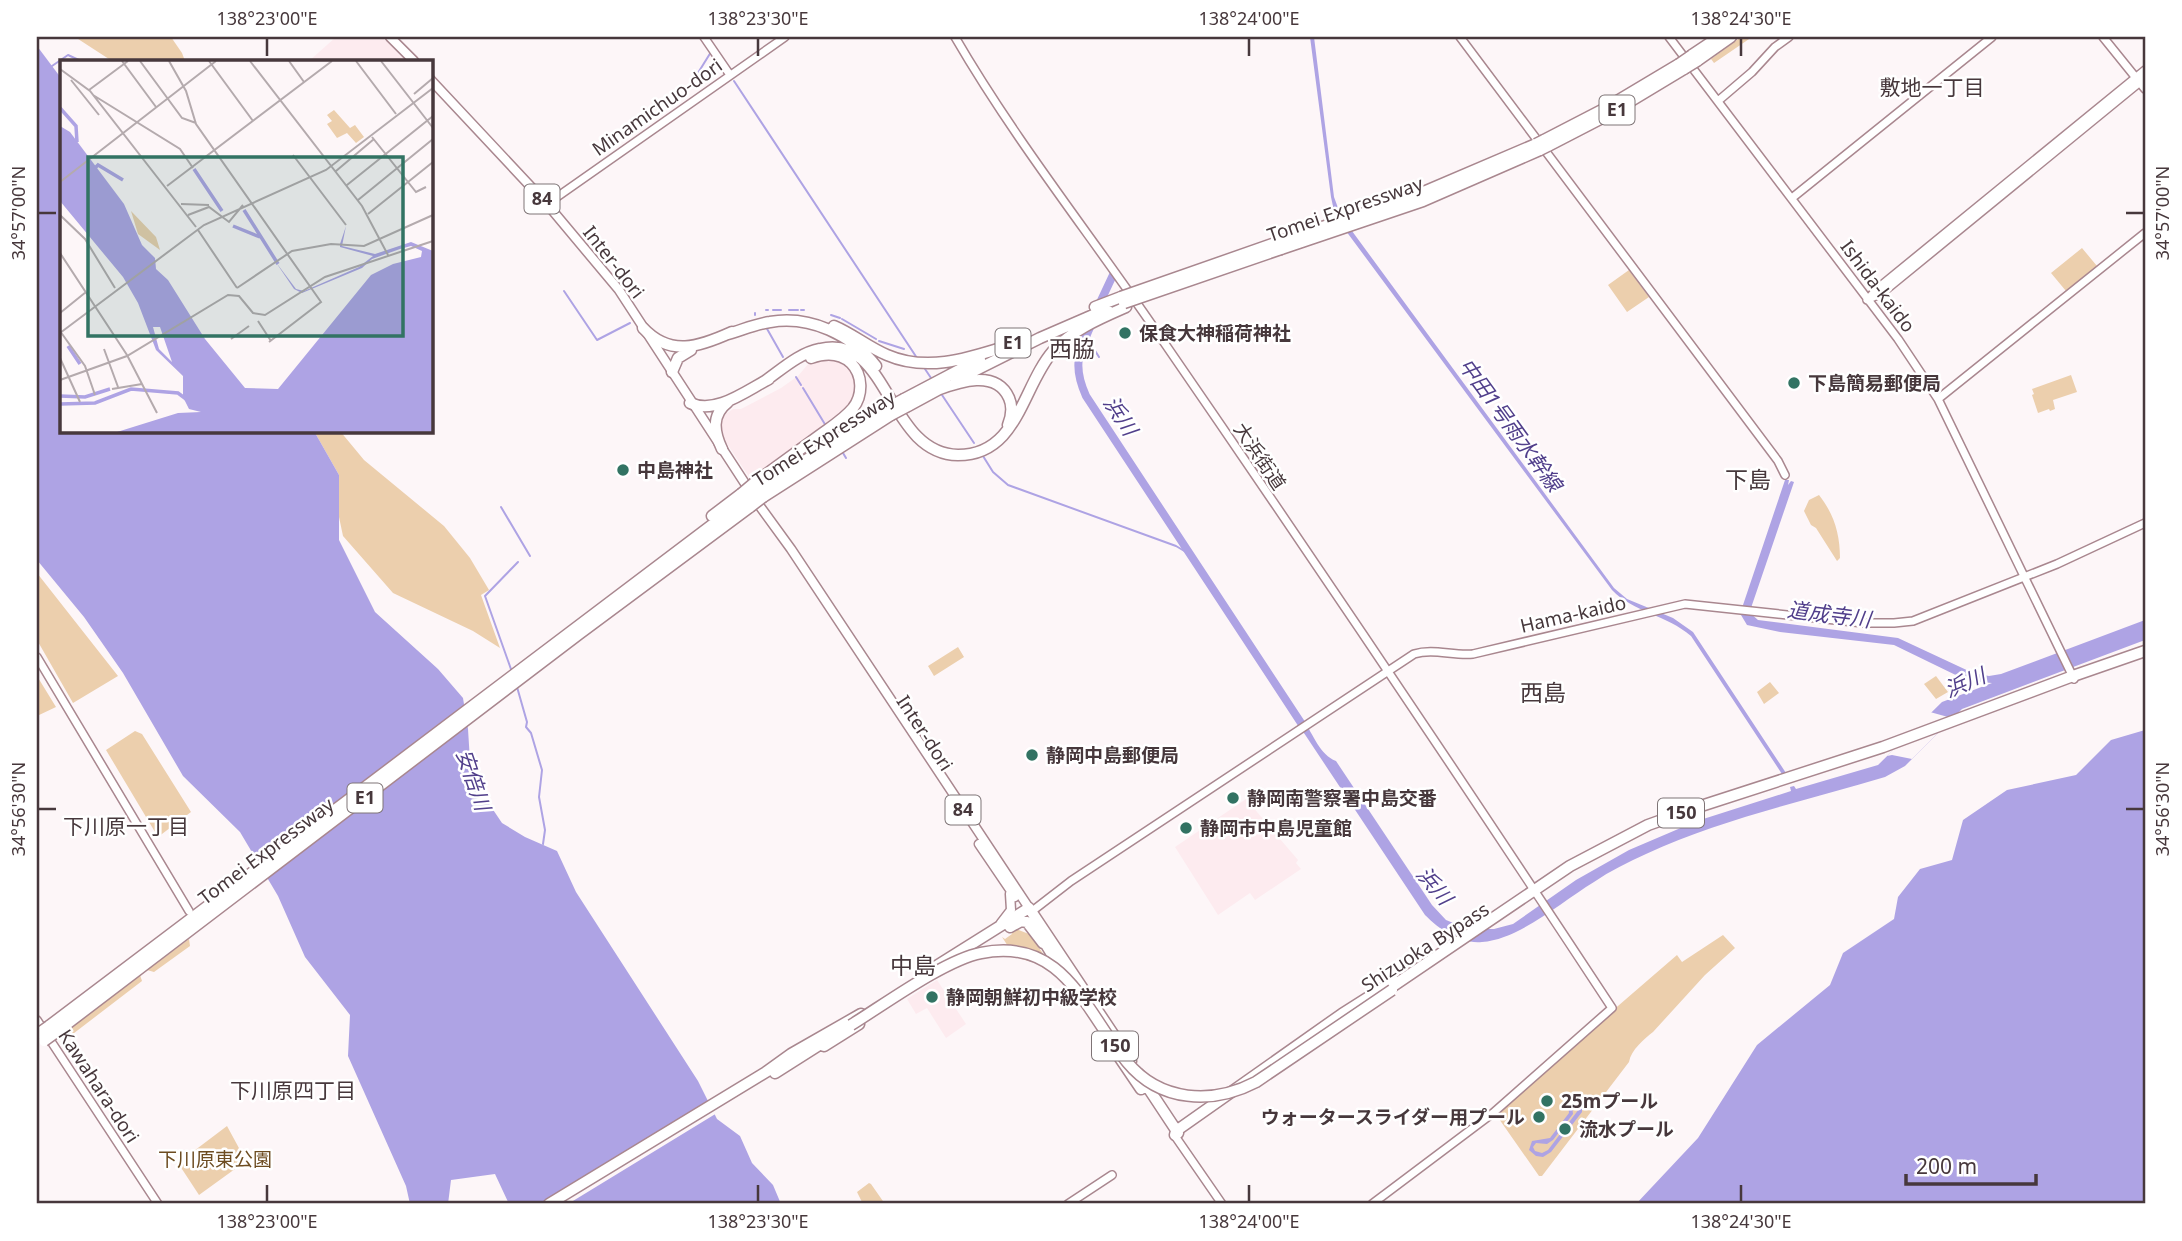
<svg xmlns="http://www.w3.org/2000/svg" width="2182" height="1241" font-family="'Noto Sans','Noto Sans JP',sans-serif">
	<rect width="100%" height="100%" fill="#fdf6f8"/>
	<path fill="#fdebef" d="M 336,37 L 382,37 L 405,61 L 309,61 Z
		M 831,358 L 846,364 L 854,375 L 855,392 L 852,400 L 837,416 L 751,480 L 722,436 L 720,418 L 733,409 L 741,409 L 781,388 L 798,376 L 809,363 Z
		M 1246,799 L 1298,860 L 1296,863 L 1301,869 L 1255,900 L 1250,893 L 1218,915 L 1175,847 Z
		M 937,980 L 966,1024 L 946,1038 L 927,1008 L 916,1014 L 907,999 Z"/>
	<path fill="#eccfad" d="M 75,37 L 171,37 L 182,53 L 185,61 L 112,61 Z
		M 1741,37 L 1752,37 L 1714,63 L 1711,59 Z
		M 2082,248 L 2097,266 L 2066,291 L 2051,273 Z
		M 1629,270 L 1649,297 L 1627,312 L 1608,285 Z
		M 2071,375 L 2077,392 L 2053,400 L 2055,409 L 2050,411 L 2049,409 L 2038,413 L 2032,395 L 2034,394 L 2032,389 Z
		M 314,431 L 340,431 L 364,460 L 444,526 L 470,558 L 489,590 L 481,595 L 500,648 L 473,631 L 393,593 L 343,536 L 339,517 L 339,475 Z
		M 1819,495 C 1834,514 1840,534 1840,558 L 1837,561 L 1816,528 L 1811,525 L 1804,511 L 1809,500 Z
		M 37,573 L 118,676 L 73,703 L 37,640 Z
		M 958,647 L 964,657 L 934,676 L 928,666 Z
		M 37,676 L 56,707 L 37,716 Z
		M 1936,676 L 1948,692 L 1936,699 L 1924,684 Z
		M 1770,682 L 1779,693 L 1764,704 L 1757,692 Z
		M 135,731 L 142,734 L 191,812 L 158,837 L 106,750 Z
		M 1016,929 L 1029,934 L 1060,977 L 1035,963 L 1015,957 L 1002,937 L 1005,939 L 1012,934 L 1011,931 Z
		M 1723,935 L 1735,948 L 1705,975 L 1653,1032 C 1644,1039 1631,1050 1629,1062 L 1542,1176 L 1539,1176 L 1497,1116 L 1498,1113 L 1523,1088 L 1677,955 L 1682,962 Z
		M 189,939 L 190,946 L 154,972 L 147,970 Z
		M 140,975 L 142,981 L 65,1040 L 59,1040 L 57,1038 Z
		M 227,1126 L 246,1161 L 199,1195 L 178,1163 Z
		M 869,1183 L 871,1184 L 885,1204 L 863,1204 L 857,1192 Z"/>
	<path fill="#aea3e4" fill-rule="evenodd" d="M 1310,37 L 1314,37 L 1334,197 L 1341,216 L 1614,588 L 1627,599 L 1673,618 L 1693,632 L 1786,773 L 1782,774 L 1691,636 C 1667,615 1633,612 1612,590 L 1346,231 L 1334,211 L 1331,197 Z
		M 37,46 L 61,78 L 61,430 L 314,431 L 339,475 L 339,540 L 375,612 L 438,669 L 463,698 L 468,729 L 471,777 L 502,823 L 525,837 L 557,851 L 576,892 L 698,1081 L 717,1119 L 740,1136 L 752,1163 L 773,1185 L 781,1204 L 509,1204 L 495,1174 L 451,1180 L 448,1204 L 410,1204 L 406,1186 L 348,1056 L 350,1015 L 305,957 L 278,896 L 240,832 L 183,776 L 123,673 L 84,617 L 37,560 Z
		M 1785,480 L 1789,480 L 1788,485 L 1791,481 L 1794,482 L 1752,605 L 1750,613 L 1758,620 L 1898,638 L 1973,673 L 1989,676 L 2001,674 L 2145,620 L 2145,640 L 1962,709 L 1905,766 L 1885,777 C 1805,801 1722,819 1646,854 C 1628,862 1610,871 1594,882 C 1561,902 1520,939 1482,942 C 1460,944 1440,930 1425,915 L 1298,724 L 1304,721 C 1313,734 1320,755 1336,761 L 1432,905 L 1446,920 L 1468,929 L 1494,929 L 1513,924 L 1576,880 L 1629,850 L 1697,821 L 1791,791 L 1790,787 L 1794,786 L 1796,789 L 1878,765 L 1942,702 L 1992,683 L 1968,681 L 1894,645 L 1780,632 L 1747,625 L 1741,615 L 1743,605 Z
		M 2145,730 L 2145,1204 L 1636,1204 L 1698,1138 L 1757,1045 L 1830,985 L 1843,953 L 1894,919 L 1898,897 L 1920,869 L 1952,860 L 1963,820 L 2007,790 L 2076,775 L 2111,740 Z
		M 1575,1100 L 1582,1105 L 1582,1112 L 1551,1152 L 1543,1157 L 1536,1156 L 1529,1150 L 1532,1141 L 1550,1138 L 1569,1113 L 1568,1104 ZM 1575,1105 L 1579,1109 L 1548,1150 L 1542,1153 L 1535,1151 L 1533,1147 L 1536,1143 L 1547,1144 L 1553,1140 L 1573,1114 L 1572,1106 Z"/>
	<path fill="#fdf6f8" d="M 1930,712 L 1948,717 L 1957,714 L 1912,759 L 1892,755 L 1887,756 Z
		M 711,1100 L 717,1113 L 568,1204 L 542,1204 Z"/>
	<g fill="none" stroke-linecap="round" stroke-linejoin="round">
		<path stroke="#aea3e4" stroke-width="2" d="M 52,66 L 68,55 L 81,61
			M 734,81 L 917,358
			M 688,89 L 711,52
			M 564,291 L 597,340 L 630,323
			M 766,310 L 768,310
			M 773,310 L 781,310
			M 789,310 L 798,310
			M 801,310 L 804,310
			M 755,315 L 755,313
			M 831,315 L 840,318
			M 842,319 L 876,339
			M 766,327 L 783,357
			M 879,341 L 904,349
			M 1089,341 L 1099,357
			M 923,366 L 931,378
			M 796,377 L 801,385
			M 803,388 L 826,426
			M 940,392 L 974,443
			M 843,453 L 846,458
			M 983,456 L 993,472 L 1008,485 L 1176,546 L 1191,555
			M 501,507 L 530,556
			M 512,672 L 485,596 L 518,562
			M 517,687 L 527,722 L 526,727 L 531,733 L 542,770 L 539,797 L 545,830 L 543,844"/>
		<path stroke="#aea3e4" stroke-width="8" d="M 1098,307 L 1113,275
			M 1092,323 C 1079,352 1072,365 1086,396 L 1305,729"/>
		<g stroke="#a9878f" stroke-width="10">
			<path id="secondary" d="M 704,37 L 730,75
				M 955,37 C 1016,142 1093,238 1161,338 C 1314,560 1464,783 1612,1008 L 1493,1113 L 1372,1204
				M 1460,37 L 1778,461 L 1785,475
				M 1669,37 L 1898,339 L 1938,399 L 2074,679
				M 2103,37 L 2145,89
				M 1718,101 L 1752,72 L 1775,47 L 1789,37
				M 1792,198 L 1992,37
				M 547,204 L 785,37
				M 1871,298 L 1882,293 L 2145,78
				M 1867,300 L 1878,288 L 2145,70
				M 1938,399 L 2145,233
				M 37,657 L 189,911
				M 1031,912 L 1071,881 L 1414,654 C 1433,648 1453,656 1473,654 L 1685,604 L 1863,623 L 1894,623 L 1913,621 L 2057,564 L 2145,523
				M 37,1020 L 158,1204
				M 1175,1136 L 1222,1204
				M 1068,1204 L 1112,1175"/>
		</g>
		<g stroke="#a9878f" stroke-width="11">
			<path id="primary" d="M 390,37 L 414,61
				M 430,79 L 547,204 L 619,290 L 746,485
				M 759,505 L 791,549 L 1029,908
				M 979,844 L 1015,897
				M 1001,923 L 1011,910 L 1010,894"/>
		</g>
		<g stroke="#a9878f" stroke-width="13">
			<path id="highway" d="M 1692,55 L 1719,37
				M 1697,61 L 1731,37
				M 1544,140 L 1602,110 L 1679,64
				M 1548,146 L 1606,116 L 1684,69
				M 1278,242 L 1414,196 L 1536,144
				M 1281,249 L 1423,201 L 1540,150
				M 1095,307 L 1121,297
				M 834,326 C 853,334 868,347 887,355 C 926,372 966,359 1004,347
				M 643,328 C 670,357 699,347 732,332
				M 728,334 C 742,330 756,324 770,322 C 810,315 852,335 876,366
				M 672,372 L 678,358 L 691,350
				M 956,380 L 1040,338 L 1107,309
				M 765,381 C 781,370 799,353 820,349 C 889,332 887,454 958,455 C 1018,455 1022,387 1053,351 C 1072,330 1101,318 1126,307
				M 937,390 C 959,382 996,369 1009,398 C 1013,407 1012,415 1008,425
				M 904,399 L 980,359
				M 690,403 C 716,415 747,390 769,379
				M 908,406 L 943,387
				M 722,449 C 714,432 711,415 728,402
				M 754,483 C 776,467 798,451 820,435 C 831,427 844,419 853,408 C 863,395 863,375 851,363 C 840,353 825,353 811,358
				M 759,490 L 887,408
				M 763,497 L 891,415
				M 712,516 L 741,494
				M 1010,927 L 1021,921 L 1027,922 L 1043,943
				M 1042,938 L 1065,976
				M 927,972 L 1029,908 L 1131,1061
				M 1390,988 L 1570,866 L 1648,825 L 1701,806 L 1883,747 L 2073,676 L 2145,651
				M 49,1026 L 745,500
				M 55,1033 L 579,634 L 750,507
				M 824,1046 L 859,1024
				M 1120,1058 L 1141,1089
				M 766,1072 L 791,1054 L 861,1014
				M 775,1073 L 827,1040
				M 1139,1074 L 1178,1133
				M 1175,1135 L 1176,1131 L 1342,1014 L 1394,981
				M 549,1204 L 771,1069"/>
		</g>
		<use href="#secondary" stroke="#fff" stroke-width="7"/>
		<use href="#primary" stroke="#fff" stroke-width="8"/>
		<use href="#highway" stroke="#fff" stroke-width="10"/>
		<g stroke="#a9878f" stroke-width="13" stroke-linecap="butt">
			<path id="highway-bridge" d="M 1679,64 L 1692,55
				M 1684,69 L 1697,61
				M 1536,144 L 1544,140
				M 1540,150 L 1548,146
				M 1121,297 L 1278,242
				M 1124,303 L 1281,249
				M 887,408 L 904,399
				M 891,415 L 908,406
				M 741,494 L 754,483
				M 745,500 L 759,490
				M 750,507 L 763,497
				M 851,1025 C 885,1004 945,960 981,953 C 1064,936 1085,1011 1127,1062 C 1160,1102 1212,1105 1256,1082 L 1392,990
				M 39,1033 L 49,1026
				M 44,1041 L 55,1033"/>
		</g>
		<use href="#highway-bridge" stroke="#fff" stroke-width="10"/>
	</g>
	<path fill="none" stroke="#47383c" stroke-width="2.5" d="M 267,38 L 267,56M 758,38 L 758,56M 1249,38 L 1249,56M 1741,38 L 1741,56M 38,213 L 56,213M 2126,213 L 2144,213M 38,809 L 56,809M 2126,809 L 2144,809M 267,1185 L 267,1202M 758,1185 L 758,1202M 1249,1185 L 1249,1202M 1741,1185 L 1741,1202"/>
	<g fill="#327363" stroke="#fff" stroke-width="2.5">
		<circle cx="1125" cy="333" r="7"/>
		<circle cx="1794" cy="383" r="7"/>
		<circle cx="623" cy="470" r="7"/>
		<circle cx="1032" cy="755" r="7"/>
		<circle cx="1233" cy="798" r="7"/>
		<circle cx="1186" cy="828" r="7"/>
		<circle cx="932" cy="997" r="7"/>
		<circle cx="1547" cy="1101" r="7"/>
		<circle cx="1539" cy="1117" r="7"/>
		<circle cx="1565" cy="1129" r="7"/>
	</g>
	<g text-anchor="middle" stroke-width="5" stroke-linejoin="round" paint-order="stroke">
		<g fill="#fff" stroke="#7e7476" stroke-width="2">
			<rect x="1599.5" y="95.5" width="35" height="29" rx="5"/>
			<rect x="524.5" y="184.5" width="35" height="29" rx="5"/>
			<rect x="995.5" y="328.5" width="35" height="29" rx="5"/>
			<rect x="347.5" y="783.5" width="35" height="29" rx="5"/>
			<rect x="945.5" y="795.5" width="35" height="29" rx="5"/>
			<rect x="1658" y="798.5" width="46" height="29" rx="5"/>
			<rect x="1092" y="1031.5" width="46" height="29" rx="5"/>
		</g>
		<g font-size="18" font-weight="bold" fill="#47383c">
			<text x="1617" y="116">E1</text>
			<text x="542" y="205">84</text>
			<text x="1013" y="349">E1</text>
			<text x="365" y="804">E1</text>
			<text x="963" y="816">84</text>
			<text x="1681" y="819">150</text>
			<text x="1115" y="1052">150</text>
		</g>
		<g font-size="19" fill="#47383c" stroke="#fff">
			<text transform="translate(657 107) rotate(-35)" y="7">Minamichuo-dori</text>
			<text transform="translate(1345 209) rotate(-19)" y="7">Tomei Expressway</text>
			<text transform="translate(614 262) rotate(52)" y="7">Inter-dori</text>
			<text transform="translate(1878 286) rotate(53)" y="7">Ishida-kaido</text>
			<text transform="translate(824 438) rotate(-32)" y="7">Tomei Expressway</text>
			<text transform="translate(1260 456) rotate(56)" y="7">大浜街道</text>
			<text transform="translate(1573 614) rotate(-13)" y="7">Hama-kaido</text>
			<text transform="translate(925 733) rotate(57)" y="7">Inter-dori</text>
			<text transform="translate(266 851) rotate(-37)" y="7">Tomei Expressway</text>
			<text transform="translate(1425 947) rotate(-33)" y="7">Shizuoka Bypass</text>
			<text transform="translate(99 1086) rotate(57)" y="7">Kawahara-dori</text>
		</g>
		<g font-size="19" font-weight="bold" fill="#47383c" stroke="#fff" text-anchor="start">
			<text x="1139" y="340">保食大神稲荷神社</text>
			<text x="1808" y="390">下島簡易郵便局</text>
			<text x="637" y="477">中島神社</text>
			<text x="1046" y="762">静岡中島郵便局</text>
			<text x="1247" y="805">静岡南警察署中島交番</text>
			<text x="1200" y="835">静岡市中島児童館</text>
			<text x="946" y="1004">静岡朝鮮初中級学校</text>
			<text x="1561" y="1108">25mプール</text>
			<text x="1525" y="1124" text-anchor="end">ウォータースライダー用プール</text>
			<text x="1579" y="1136">流水プール</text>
		</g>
		<g font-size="19" fill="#6d4c21" stroke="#fff">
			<text x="215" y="1166">下川原東公園</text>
		</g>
		<g font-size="21" fill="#47383c" stroke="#fff">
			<text x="1932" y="95">敷地一丁目</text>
			<text x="126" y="834">下川原一丁目</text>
			<text x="293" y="1098">下川原四丁目</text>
		</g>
		<g font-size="21" font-style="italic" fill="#513f8b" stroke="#fff">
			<text transform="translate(1120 416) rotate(57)" y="7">浜川</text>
			<text transform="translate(1510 425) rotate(54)" y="7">中田1号雨水幹線</text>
			<text transform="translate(1829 615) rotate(7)" y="7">道成寺川</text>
			<text transform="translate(1965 683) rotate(-23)" y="7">浜川</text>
			<text transform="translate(473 780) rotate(71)" y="7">安倍川</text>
			<text transform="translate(1434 886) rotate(50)" y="7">浜川</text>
		</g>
		<g font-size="23" fill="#47383c" stroke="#fff">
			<text x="1072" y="357">西脇</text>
			<text x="1748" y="488">下島</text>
			<text x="1543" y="701">西島</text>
			<text x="913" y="974">中島</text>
		</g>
	</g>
	<g transform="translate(60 60)">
		<rect width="373" height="373" fill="#fdf6f8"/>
		<path d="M 274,50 L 290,68 L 295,65 L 304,77 L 296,83 L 287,73 L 277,78 L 267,64 L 272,61 L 267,55 ZM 71,151 L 96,177 L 100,190 L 78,174 Z" fill="#eccfad"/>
		<path d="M 0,66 L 10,72 L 64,144 L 82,185 L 95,198 L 96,209 L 108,220 L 145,279 L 185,328 L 218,329 L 311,215 L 333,204 L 361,197 L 362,191 L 351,186 L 340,189 L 312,199 L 302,208 L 242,233 L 234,229 L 215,201 L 236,229 L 244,231 L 299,207 L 313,196 L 280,187 L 280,184 L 286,166 L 282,186 L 315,194 L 351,182 L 373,191 L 373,372 L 57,372 L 118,353 L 141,352 L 129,349 L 123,337 L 123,316 L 96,290 L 78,243 L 63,217 L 0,141 ZM 93,267 L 100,267 L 112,302 L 99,289 Z" fill="#aea3e4" fill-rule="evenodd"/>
		<path fill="none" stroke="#aea3e4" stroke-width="3.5" d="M 0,48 L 16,66 L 17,82M 35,108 L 38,105 L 63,120M 134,109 L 162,151M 184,150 L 218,204M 173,166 L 200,177M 8,286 L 20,304M 0,336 L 25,337 L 50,329M 0,344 L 35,343 L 71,329 L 118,333 L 126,339"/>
		<path fill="none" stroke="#b4aaad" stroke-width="2" d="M 62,1 L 96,47M 80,1 L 122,58 L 136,63M 109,1 L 126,31 L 136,64 L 261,242 L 209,282M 149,1 L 193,61M 190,1 L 302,146 L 328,195M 229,1 L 244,22M 296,1 L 336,54M 321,1 L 373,68M 0,9 L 30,31 L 136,167M 11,20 L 39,55M 29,30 L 68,1M 354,34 L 373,18M 33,35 L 120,89 L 133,108M 312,77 L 356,132 L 366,127M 233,95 L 286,165M 276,111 L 314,79M 0,122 L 156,1M 287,125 L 373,56M 107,126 L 272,1M 298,140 L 373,79M 121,144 L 149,145M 308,154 L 373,102M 0,155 L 25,179 L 55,228M 128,155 L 149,147 L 169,162 L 183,145M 138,170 L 177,228M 0,193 L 67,295 L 97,353M 177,228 L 232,191 L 271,184 L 304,186 L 373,155M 0,253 L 26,232M 198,261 L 211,281M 0,271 L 25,306 L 35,335M 0,273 L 144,165 L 266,110 L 373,28M 171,279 L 189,266M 44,289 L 58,327M 0,298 L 20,342M 0,320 L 67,296 L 168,235 L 179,236 L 193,253 L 205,255 L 265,217 L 373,181M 52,329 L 82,324"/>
		<path fill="#327363" fill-opacity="0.15" stroke="#327363" stroke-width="3.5" d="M 28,97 L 343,97 L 343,276 L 28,276 Z"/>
		<rect width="373" height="373" fill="none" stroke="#47383c" stroke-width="3.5"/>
	</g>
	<rect width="2182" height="1241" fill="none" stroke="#ffffff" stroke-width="77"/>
	<path d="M1906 1174v10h130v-10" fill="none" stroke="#47383c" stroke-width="3.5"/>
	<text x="1916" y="1174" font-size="21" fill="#47383c" stroke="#ffffff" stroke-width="5" paint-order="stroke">200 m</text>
	<rect x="38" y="38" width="2106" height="1164" fill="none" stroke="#47383c" stroke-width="2.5"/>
	<g font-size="18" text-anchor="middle" fill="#47383c">
		<text x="267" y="25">138°23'00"E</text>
		<text x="758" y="25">138°23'30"E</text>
		<text x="1249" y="25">138°24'00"E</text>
		<text x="1741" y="25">138°24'30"E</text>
		<text transform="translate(19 213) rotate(-90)" y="6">34°57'00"N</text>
		<text transform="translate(2163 213) rotate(-90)" y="6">34°57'00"N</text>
		<text transform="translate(19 809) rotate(-90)" y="6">34°56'30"N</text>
		<text transform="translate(2163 809) rotate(-90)" y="6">34°56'30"N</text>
		<text x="267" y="1228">138°23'00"E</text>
		<text x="758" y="1228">138°23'30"E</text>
		<text x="1249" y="1228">138°24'00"E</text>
		<text x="1741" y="1228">138°24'30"E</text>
	</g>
</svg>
